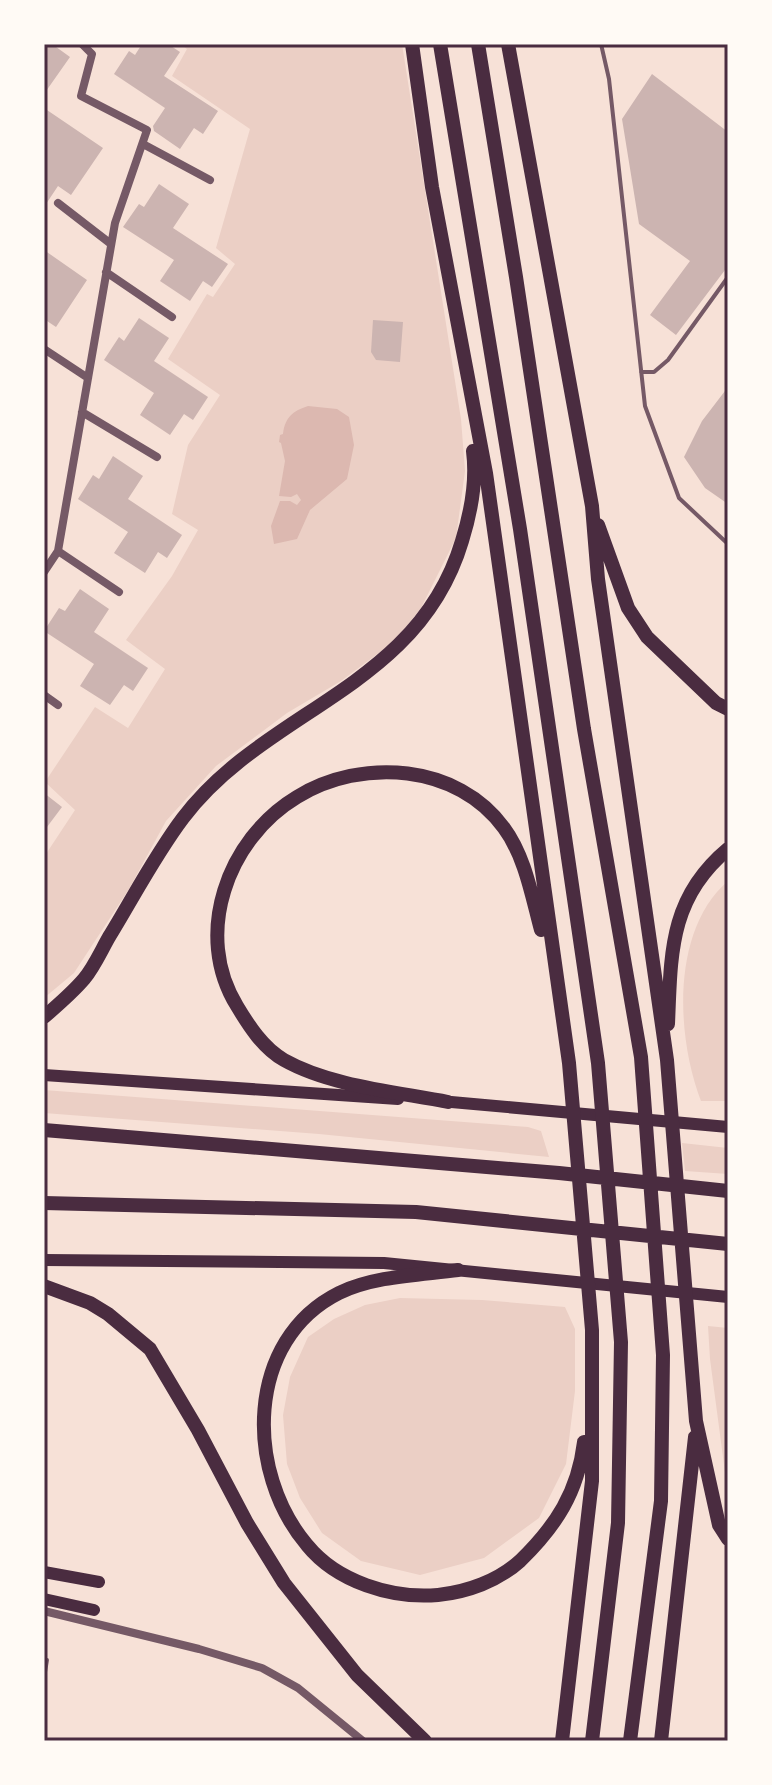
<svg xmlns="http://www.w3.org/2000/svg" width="772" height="1785" font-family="'Libre Baskerville',serif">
	<rect width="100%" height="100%" fill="#f7e1d7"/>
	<path fill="#ebcfc5" d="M 180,44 L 402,44 L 461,419 L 465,471 L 456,538 L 421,608 L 395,641 L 341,681 L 287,713 L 216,766 L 166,821 L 129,889 L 74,973 L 44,998 L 44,857 L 75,810 L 45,782 L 95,707 L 128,728 L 165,669 L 126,640 L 172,576 L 198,530 L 172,514 L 188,445 L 220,395 L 168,359 L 207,294 L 213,297 L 235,264 L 216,248 L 250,129 L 172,76 L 187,49 Z
		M 728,881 L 728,1101 L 701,1101 C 676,1036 671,930 728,881 Z
		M 44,1090 L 528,1127 L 541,1131 L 549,1157 L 319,1134 L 44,1113 Z
		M 682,1143 L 728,1148 L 728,1174 L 685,1171 Z
		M 400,1298 L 482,1300 L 565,1307 L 575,1329 L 575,1391 L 566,1464 L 539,1518 L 484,1558 L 420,1575 L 361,1561 L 322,1533 L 300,1498 L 287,1464 L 283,1415 L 290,1377 L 308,1337 L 334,1319 L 365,1305 Z
		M 708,1326 L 728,1328 L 728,1495 L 710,1359 Z"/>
	<path fill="#dcb8b0" d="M 308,406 L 337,409 L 349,417 L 354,445 L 347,479 L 310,510 L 297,539 L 274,544 L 271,526 L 280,501 L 290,501 L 297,505 L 301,500 L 297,494 L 291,497 L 279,496 L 285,461 L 281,443 L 279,442 L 280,435 L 283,434 C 285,417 293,411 308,406 Z"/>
	<path fill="#ccb4b1" d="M 44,44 L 52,44 L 70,57 L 44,94 Z
		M 142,44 L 168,44 L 180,52 L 164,76 L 218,111 L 203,134 L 194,128 L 180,149 L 154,131 L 153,126 L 165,108 L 114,74 L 129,51 L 135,55 Z
		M 652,74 L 728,132 L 728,266 L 676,335 L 650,315 L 690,261 L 639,224 L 622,119 Z
		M 44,108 L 103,148 L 71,195 L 58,186 L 44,207 Z
		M 159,184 L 189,204 L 173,228 L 228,264 L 212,287 L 203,281 L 190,301 L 160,281 L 174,260 L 123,227 L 139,204 L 144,207 Z
		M 44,250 L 87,280 L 56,327 L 44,319 Z
		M 139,318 L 169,338 L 154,361 L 208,397 L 193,420 L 184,414 L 170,435 L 140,415 L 154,393 L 104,360 L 119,337 L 124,341 Z
		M 373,320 L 403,322 L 400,362 L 376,360 L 371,352 Z
		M 728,387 L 728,504 L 705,488 L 684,457 L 702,421 Z
		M 113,456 L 143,476 L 128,499 L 182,535 L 167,558 L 158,552 L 145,573 L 114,553 L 128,532 L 78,499 L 93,475 L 99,479 Z
		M 80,589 L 109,609 L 94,632 L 148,668 L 133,691 L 124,685 L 110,705 L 80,686 L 94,664 L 44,631 L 59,608 L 65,611 Z
		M 44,793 L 62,807 L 44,831 Z"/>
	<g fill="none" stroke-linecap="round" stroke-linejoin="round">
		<path stroke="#755966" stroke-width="4" d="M 601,44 L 609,79 L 645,406 L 679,498 L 728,544
			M 641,372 L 654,372 L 668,360 L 728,277
			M 44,1660 L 47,1660 L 44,1678"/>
		<path stroke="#755966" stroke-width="8" d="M 143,144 L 210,180
			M 58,203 L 111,244
			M 106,272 L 172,317
			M 44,349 L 88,378
			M 82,412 L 157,457
			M 58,551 L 119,592
			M 44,572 L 58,551 L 115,223 L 147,130 L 81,96 L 92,54 L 82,44
			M 44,695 L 58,705
			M 44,1611 L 199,1649 L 262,1668 L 298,1688 L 363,1741"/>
		<path stroke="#4a2c40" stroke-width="12" d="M 44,1075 L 398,1099
			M 440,1101 L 728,1127
			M 44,1260 L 384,1263 L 728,1297
			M 44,1572 L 99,1582
			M 44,1599 L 94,1610"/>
		<path stroke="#4a2c40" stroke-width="14" d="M 412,44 L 432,187 L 486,473 L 569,1063 L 592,1330 L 592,1481 L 562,1741
			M 440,44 L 520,529 L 598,1063 L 621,1342 L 618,1523 L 592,1741
			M 478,44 L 516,277 L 584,729 L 641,1057 L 663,1355 L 661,1501 L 630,1741
			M 508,44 L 592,506 L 598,579 L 667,1060 L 696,1421 L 719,1525 L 728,1539
			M 598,525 L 628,608 L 647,637 L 716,703 L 728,709
			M 44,1017 C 58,1005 72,993 84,979 C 94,967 101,951 109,937 C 133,898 155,855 183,818 C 266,708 418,689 462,541 C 471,512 477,481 473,451
			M 668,1024 C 671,954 669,898 728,849
			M 448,1102 C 397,1092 330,1086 284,1060 C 263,1048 249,1026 237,1006 C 193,935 227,839 297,797 C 362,757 458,764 504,828 C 525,856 532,897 541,930
			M 44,1130 L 559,1173 L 728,1191
			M 44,1203 L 416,1212 L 728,1244
			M 458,1270 C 420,1275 374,1276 339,1293 C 245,1340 245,1472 307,1545 C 337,1582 392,1599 438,1595 C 467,1592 498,1581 520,1561 C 556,1526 578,1492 584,1442
			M 44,1286 L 90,1303 L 108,1314 L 150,1349 L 198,1430 L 247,1523 L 284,1583 L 357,1675 L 425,1741
			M 661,1741 L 695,1437"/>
	</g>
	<rect width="772" height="1785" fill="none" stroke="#fffaf5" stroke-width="92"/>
	<rect x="46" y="46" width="680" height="1693" fill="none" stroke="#4a2c40" stroke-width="3"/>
</svg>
